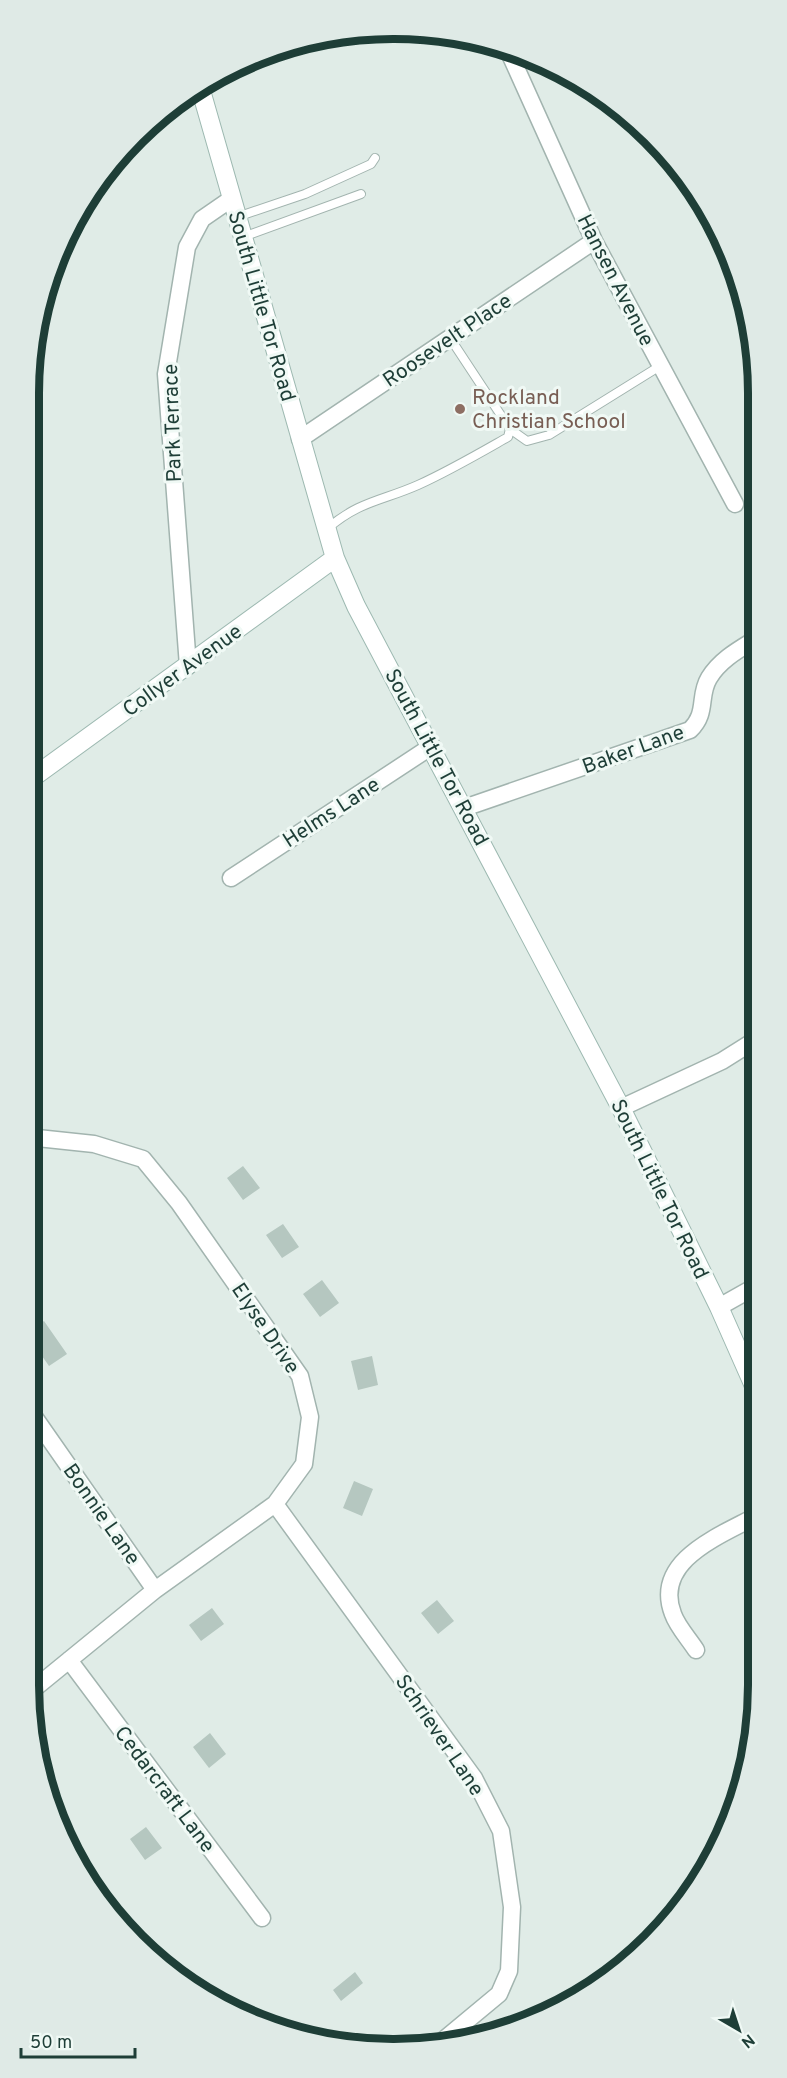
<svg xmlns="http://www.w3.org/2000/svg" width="787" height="2078" font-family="Overpass,sans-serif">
	<rect width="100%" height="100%" fill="#e0ece7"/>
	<path fill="#b5c7c0" d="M 243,1166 L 260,1188 L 243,1200 L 227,1178 Z
		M 283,1224 L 299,1247 L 282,1258 L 266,1235 Z
		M 322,1280 L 339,1303 L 320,1317 L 303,1294 Z
		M 44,1321 L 67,1354 L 49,1366 L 28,1336 L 28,1332 Z
		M 372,1356 L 378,1385 L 358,1390 L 351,1361 Z
		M 354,1481 L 373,1489 L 362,1516 L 343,1508 Z
		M 437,1600 L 454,1621 L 438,1634 L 421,1613 Z
		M 212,1608 L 224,1624 L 201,1641 L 189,1625 Z
		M 210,1733 L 226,1754 L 209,1768 L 193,1747 Z
		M 146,1827 L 162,1848 L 145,1860 L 130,1839 Z
		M 355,1972 L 363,1983 L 341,2001 L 333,1990 Z"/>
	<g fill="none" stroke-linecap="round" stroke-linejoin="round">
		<g stroke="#a2b4af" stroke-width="10">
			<path id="lane" d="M 237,217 L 305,194 L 371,164 L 375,158
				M 243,237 L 361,194
				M 510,429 L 527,441 L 549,435 L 660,366
				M 327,529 C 359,501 382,501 418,485 C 449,471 478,454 508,437 L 510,429 L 450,338"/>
		</g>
		<g stroke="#a2b4af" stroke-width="19">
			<path id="street" d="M 508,50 L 594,241 L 735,504
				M 300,439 L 594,241
				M 188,666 L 166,374 L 187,247 L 202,219 L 231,199
				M 464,808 L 690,730 C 708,713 698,696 709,678 C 720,660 738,650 756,639
				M 231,878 L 432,746
				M 621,1108 L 722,1061 L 757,1039
				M 28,1137 L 94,1144 L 143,1159 L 179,1203 L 300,1376 L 310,1417 L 304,1464 L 275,1504 L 155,1590 L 30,1692
				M 719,1307 L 758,1285
				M 28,1408 L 155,1590
				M 275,1504 L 474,1778 L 501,1831 L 512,1907 L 509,1971 L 499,1994 L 440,2043
				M 696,1650 C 689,1639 677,1626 673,1614 C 652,1560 722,1535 758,1515
				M 69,1660 L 262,1918"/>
		</g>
		<g stroke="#9db9b1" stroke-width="20">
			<path id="secondary" d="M 200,87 L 335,558 L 356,606 L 621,1108 L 719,1307 L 758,1395
				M 28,781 L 335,558"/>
		</g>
		<use href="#lane" stroke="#fff" stroke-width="8"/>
		<use href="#street" stroke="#fff" stroke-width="16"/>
		<use href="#secondary" stroke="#fff" stroke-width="18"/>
	</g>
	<circle fill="#8d6e63" stroke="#f0f9f5" stroke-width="2" cx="460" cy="409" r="6"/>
	<g text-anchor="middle" stroke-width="6" stroke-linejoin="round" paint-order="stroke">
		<g font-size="21" fill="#1e3e37" stroke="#f0f9f5">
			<text transform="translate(616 280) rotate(63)" y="7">Hansen Avenue</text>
			<text transform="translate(262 306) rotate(74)" y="7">South Little Tor Road</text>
			<text transform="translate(447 340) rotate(-34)" y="7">Roosevelt Place</text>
			<text transform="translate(172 423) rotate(-92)" y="7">Park Terrace</text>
			<text transform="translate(182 670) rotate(-36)" y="7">Collyer Avenue</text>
			<text transform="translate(633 749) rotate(-20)" y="7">Baker Lane</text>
			<text transform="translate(437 757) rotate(62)" y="7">South Little Tor Road</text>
			<text transform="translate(331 812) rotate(-33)" y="7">Helms Lane</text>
			<text transform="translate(660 1189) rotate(64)" y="7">South Little Tor Road</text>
			<text transform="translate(266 1328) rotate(56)" y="7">Elyse Drive</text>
			<text transform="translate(102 1514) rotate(55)" y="7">Bonnie Lane</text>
			<text transform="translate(440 1735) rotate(56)" y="7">Schriever Lane</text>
			<text transform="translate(165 1789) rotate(53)" y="7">Cedarcraft Lane</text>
		</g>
		<g font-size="21" fill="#785e54" stroke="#f0f9f5" text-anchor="start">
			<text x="472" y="404">Rockland<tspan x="472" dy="24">Christian School</tspan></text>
		</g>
	</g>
	<path d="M0 0H787V2078H0ZM393 39H394A354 354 0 0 1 748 393V1685A354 354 0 0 1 394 2039H393A354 354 0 0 1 39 1685V393A354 354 0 0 1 393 39Z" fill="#dfeae6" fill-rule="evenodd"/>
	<path fill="none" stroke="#1e3e37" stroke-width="8" d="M393 39H394A354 354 0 0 1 748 393V1685A354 354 0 0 1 394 2039H393A354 354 0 0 1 39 1685V393A354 354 0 0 1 393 39Z"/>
	<g transform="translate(739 2030) rotate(141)" stroke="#f0f9f5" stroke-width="4.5" paint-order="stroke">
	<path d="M0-4.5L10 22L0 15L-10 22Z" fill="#1e3e37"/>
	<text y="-9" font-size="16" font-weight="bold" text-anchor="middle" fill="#1e3e37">N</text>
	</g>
	<path d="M21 2048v9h114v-9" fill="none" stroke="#1e3e37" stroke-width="3"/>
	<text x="30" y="2048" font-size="18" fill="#1e3e37" stroke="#f0f9f5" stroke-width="4.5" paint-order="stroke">50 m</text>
</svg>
